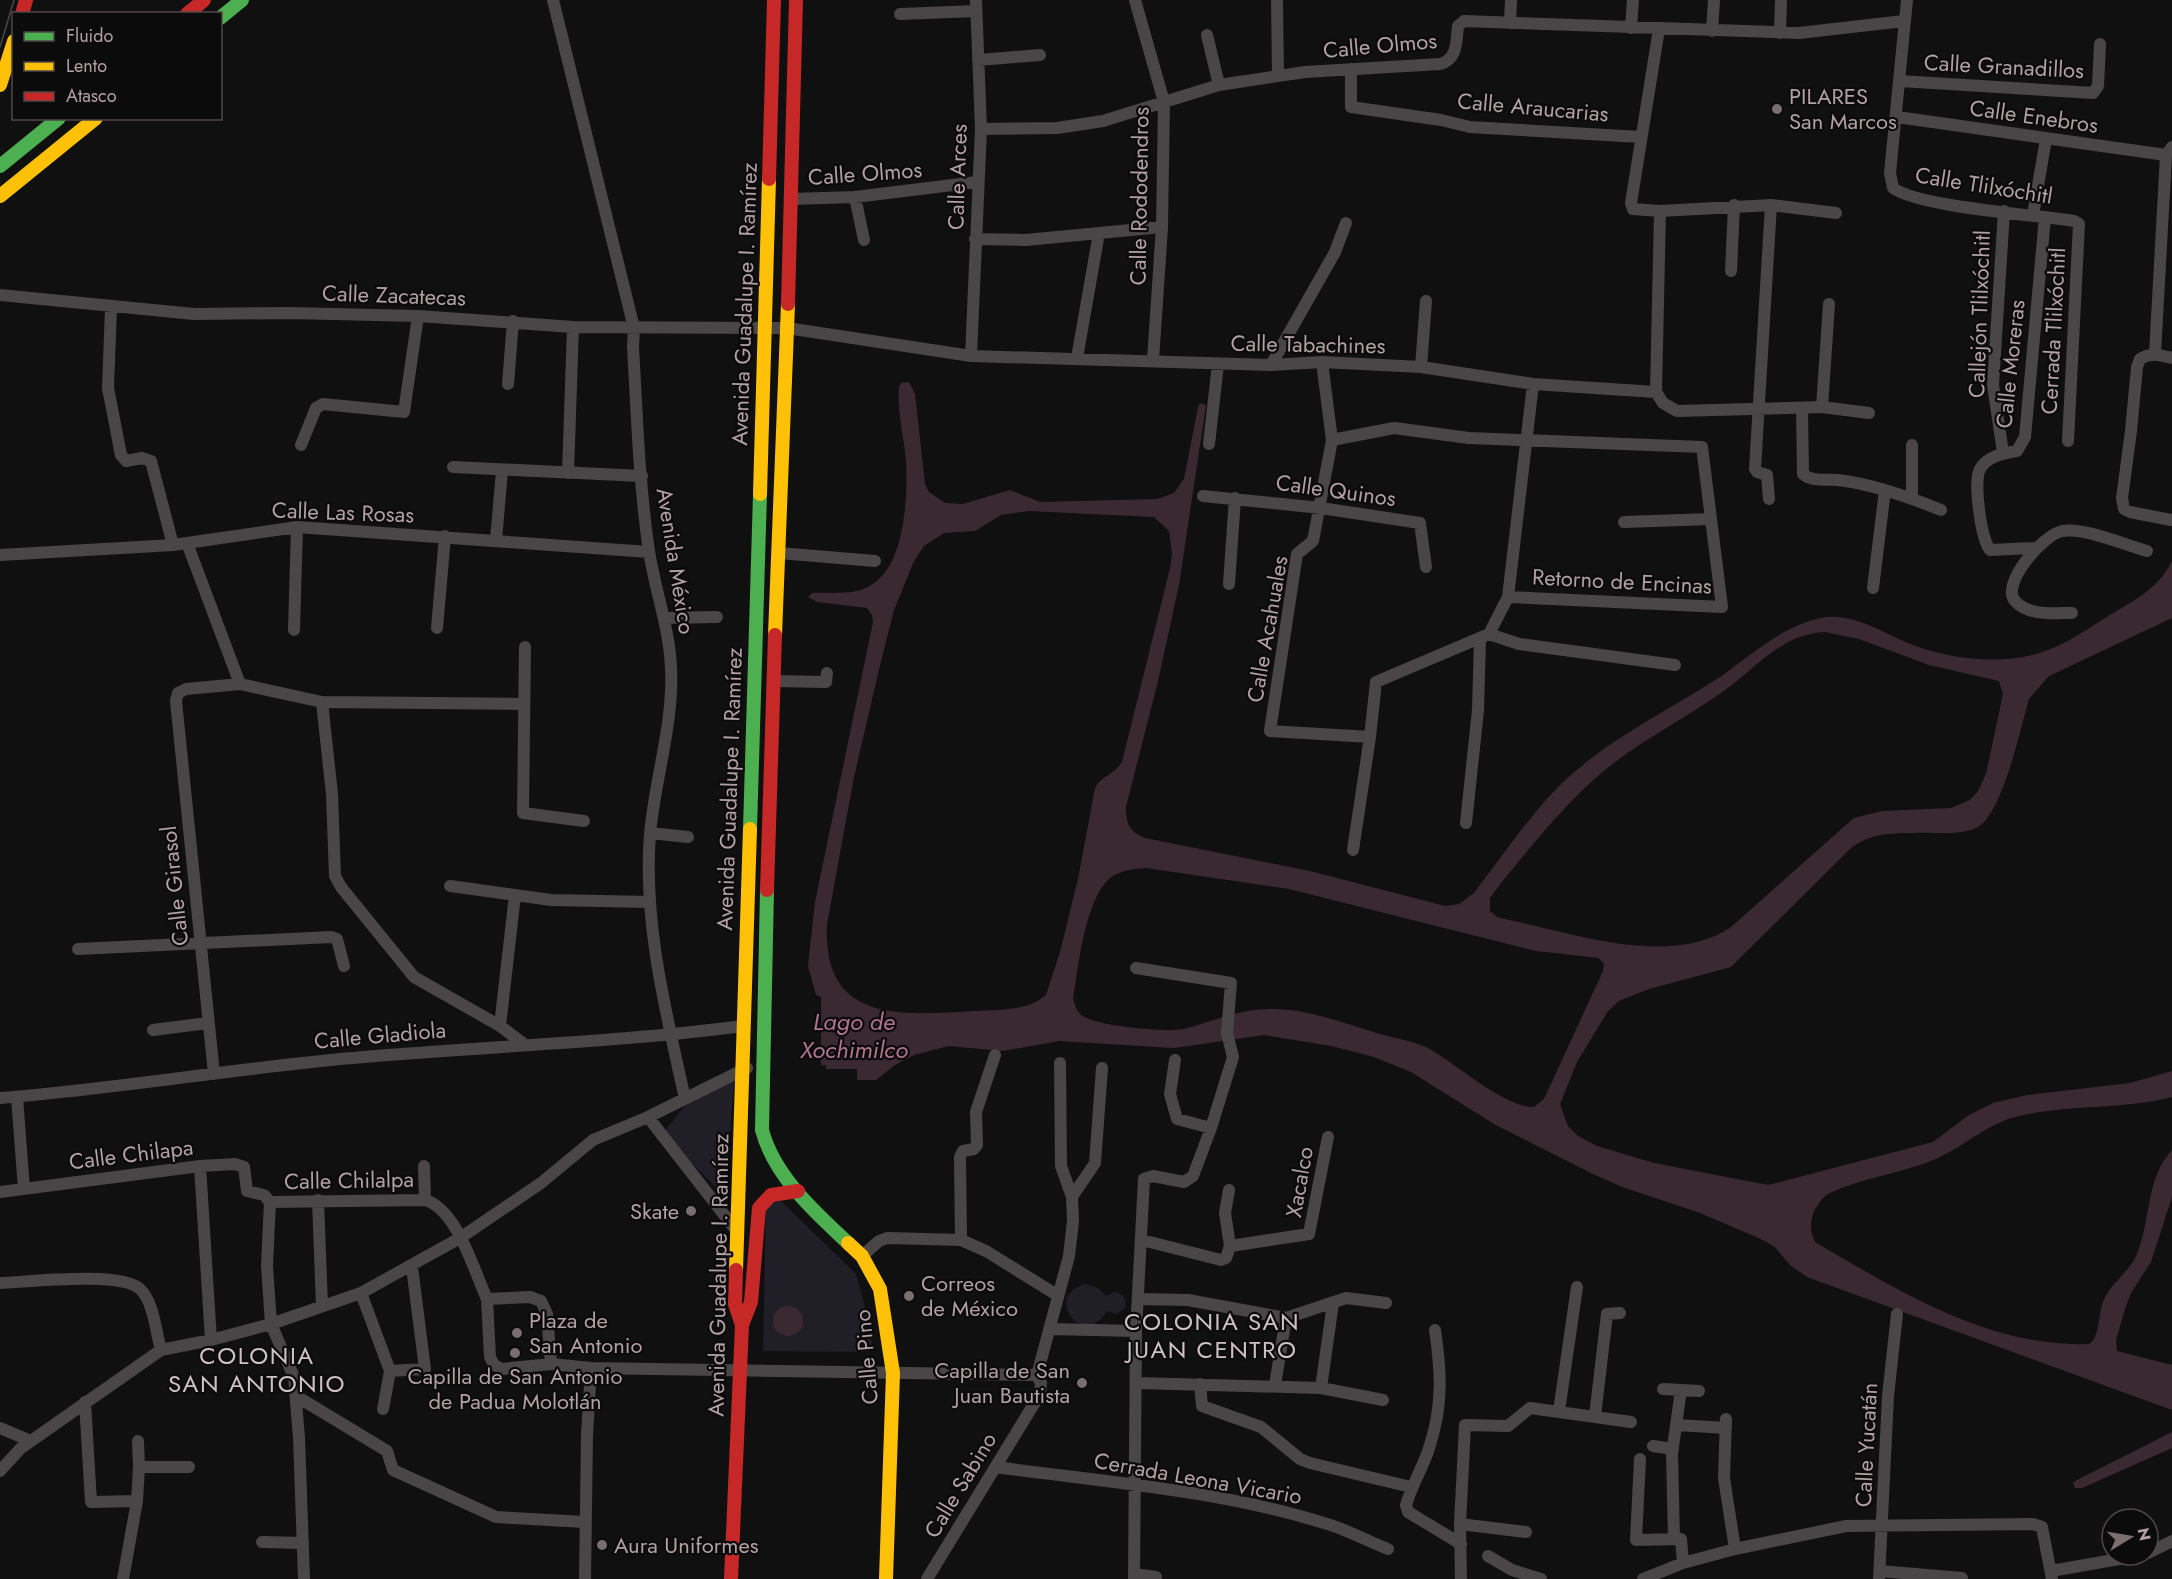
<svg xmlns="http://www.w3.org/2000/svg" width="2172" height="1579" font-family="Jost,sans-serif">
	<rect width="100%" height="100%" fill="#111010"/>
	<path fill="#201e26" d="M 734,1080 L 725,1196 L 662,1134 L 689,1101 Z
		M 779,1199 L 856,1274 L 867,1314 L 872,1343 L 869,1352 L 763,1351 L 766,1206 Z
		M 1085,1284 L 1098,1288 L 1106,1296 L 1114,1292 C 1123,1293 1127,1299 1125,1308 L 1116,1314 L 1107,1311 C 1084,1351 1042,1296 1085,1284 Z"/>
	<path fill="#3b2932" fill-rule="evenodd" d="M 909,382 L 915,394 L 925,484 L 929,492 L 945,503 L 963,504 L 1010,490 L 1040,502 L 1157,499 L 1174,493 L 1184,479 L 1198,407 L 1200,403 L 1206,405 L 1179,585 L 1158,681 L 1126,807 C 1126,824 1129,831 1145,838 L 1310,871 L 1445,906 L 1459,904 L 1474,893 C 1501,858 1538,803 1572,774 C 1616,735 1671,709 1720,677 C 1752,655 1782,626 1821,618 C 1849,612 1879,630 1903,641 C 1944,659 2002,667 2045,651 C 2066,644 2086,630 2105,618 C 2132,601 2157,591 2172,561 L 2172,618 L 2049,676 L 2029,699 C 2021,726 2002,817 1976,828 C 1958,836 1931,832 1912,833 C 1888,833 1870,834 1851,848 L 1731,967 L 1649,989 L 1619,1001 L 1608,1011 L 1577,1062 L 1560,1104 L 1568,1126 L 1578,1136 L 1597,1146 L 1654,1163 L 1768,1185 L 1933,1142 L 1969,1115 L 1993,1103 L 2027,1095 L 2130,1083 L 2172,1071 L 2172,1097 C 2122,1110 2069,1104 2019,1116 C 1988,1123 1966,1145 1938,1158 C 1902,1174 1861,1177 1826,1195 C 1813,1208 1806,1224 1815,1242 C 1897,1290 1990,1348 2089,1344 C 2100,1338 2098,1314 2103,1302 C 2110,1283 2129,1273 2137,1254 C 2151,1220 2146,1177 2172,1150 L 2172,1197 L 2151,1262 L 2131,1293 L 2125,1309 L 2116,1340 L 2117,1351 L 2172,1365 L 2172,1410 L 1807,1277 L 1790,1265 L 1775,1247 L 1761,1239 L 1700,1213 L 1622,1187 L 1593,1174 L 1494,1124 L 1411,1072 L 1374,1057 L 1331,1046 L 1264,1035 L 1174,1048 L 1059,1041 L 1003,1051 L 949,1046 L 914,1055 L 895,1065 L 876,1080 L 857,1080 L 857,1069 L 826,1069 L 826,1065 L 821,1065 L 821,997 L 816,995 L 808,966 L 815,902 L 873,622 L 872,615 L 867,608 L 817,602 L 808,597 L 812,593 C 828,592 847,595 863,589 C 905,575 908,499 906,461 C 904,437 897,411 899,387 L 901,383 ZM 1029,511 L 1154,517 L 1169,531 L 1172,554 L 1170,568 L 1122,762 C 1115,774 1101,776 1095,788 L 1078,879 L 1060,952 L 1046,995 C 1026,1012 1000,1009 975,1011 C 902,1015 822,1024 827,924 L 854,777 L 880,665 L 894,610 L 914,561 L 924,546 L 944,533 L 975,531 L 1001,515 ZM 1825,632 L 1859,639 L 1929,665 L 1999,681 L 2003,694 L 1986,774 L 1978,791 L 1970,800 L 1951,808 L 1882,811 L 1854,818 L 1731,927 C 1671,968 1575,934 1509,920 L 1497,917 L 1490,911 L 1490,898 L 1498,887 C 1527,851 1556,815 1589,784 C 1630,745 1683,721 1728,688 C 1760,664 1783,634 1825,632 ZM 1146,868 L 1289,889 L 1536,951 L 1599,958 L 1604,964 L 1603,971 L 1544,1099 L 1534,1107 C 1503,1107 1457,1064 1428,1048 C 1413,1041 1395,1038 1380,1034 C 1346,1024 1309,1009 1273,1009 C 1242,1008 1214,1021 1184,1029 C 1167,1033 1095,1026 1081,1015 C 1076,1010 1075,1005 1073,999 C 1078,968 1085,899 1110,878 C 1121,870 1133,869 1146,868 Z
		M773 1321a15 15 0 1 1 30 0a15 15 0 1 1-30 0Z
		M 2172,1432 L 2172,1448 L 2082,1488 L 2075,1488 L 2073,1483 L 2077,1480 Z"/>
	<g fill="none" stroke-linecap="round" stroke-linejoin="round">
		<path stroke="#4a4546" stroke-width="12" d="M 553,0 L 634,328 L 633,347 C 637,415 639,484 649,551 C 655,590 669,627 671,667 C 674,723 655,778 650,834 C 643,923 666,1012 685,1099
			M 1135,0 L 1164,102 L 1162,227 L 1153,360
			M 1277,0 L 1278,76
			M 1907,0 L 1890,173 L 1893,188 C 1919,207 2036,215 2074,221 L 2079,224 L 2068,441
			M 900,14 L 976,11
			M 1510,23 L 1511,0
			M 1631,28 L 1633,0
			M 1712,31 L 1714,0
			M 1780,33 L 1781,0
			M 1207,35 L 1219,85
			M 978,60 L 1040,55
			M 1351,69 L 1351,107 L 1441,120 L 1470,127 L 1641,137
			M 1900,81 L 2093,93 L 2098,86 L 2100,44
			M 1897,117 L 2166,155
			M 981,129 L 1057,128 L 1103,121 L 1219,85 L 1305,72 L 1440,64 C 1458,59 1456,42 1458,26 L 1464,21 L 1799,33 L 1904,21
			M 855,197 L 864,240
			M 792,199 L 855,197 L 977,182
			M 1660,211 L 1771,205 L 1836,213
			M 2033,215 L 2046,139
			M 975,239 L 1026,240 L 1162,227
			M 1731,271 L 1734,205
			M 0,295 L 194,314 L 290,313 L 418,316 L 573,327 L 787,328 L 971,356 L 1271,365 L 1322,362 L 1421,367 L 1533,384 L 1656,392 L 1663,403 L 1677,411 L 1822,407 L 1869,413
			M 111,308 L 108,388 L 121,455 L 126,461 L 142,458 L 151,461 L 173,545
			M 2155,354 L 2166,155 L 2172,147
			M 971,356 L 981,129 L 976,0
			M 1077,358 L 1099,233
			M 1322,362 L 1332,440 L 1313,541 L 1297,554 L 1270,731 L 1370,737
			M 1271,365 L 1335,252 L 1346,223
			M 1421,367 L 1426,301
			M 508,384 L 513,321
			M 1656,392 L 1660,211 L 1633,209 L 1631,203 L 1659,29
			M 1822,407 L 1829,304
			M 1802,408 L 1803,474 C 1812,482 1826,479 1838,480 C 1873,484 1909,497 1941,510
			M 1332,440 L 1394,428 L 1469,438 L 1702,447 L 1722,607 L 1508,597
			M 1209,444 L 1218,364
			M 301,445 L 316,408 L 323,404 L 404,412 L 418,316
			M 1912,445 L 1912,498
			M 2003,453 L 1993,385 L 2004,211
			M 453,467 L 642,476
			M 568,473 L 573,327
			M 1203,496 L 1321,508 L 1420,523 L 1426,567
			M 1769,499 L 1767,475 L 1757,472 L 1755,469 L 1771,205
			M 2171,520 L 2130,512 L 2124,509 L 2122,498 L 2131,431 L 2137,367 L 2140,359 C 2151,352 2160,355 2172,358
			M 1624,522 L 1711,519
			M 496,540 L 502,471
			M 187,543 L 240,684
			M 2035,548 L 1990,550 C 1981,538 1973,482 1980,469 C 1987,456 2005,453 2017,451 L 2025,437 L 2045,217
			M 779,553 L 875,561
			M 0,555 L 173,545 L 297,527 L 649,552
			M 1229,584 L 1235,498
			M 1873,588 L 1885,490
			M 2072,613 C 2054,613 2028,616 2015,601 C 2000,584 2043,535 2062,531 C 2084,527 2125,545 2147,551
			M 665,618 L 717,617
			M 437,628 L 445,536
			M 294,630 L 297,527
			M 1489,634 L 1519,644 L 1675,665
			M 525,647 L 523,813 L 584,821
			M 774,681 L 826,682 L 827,673
			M 322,702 L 332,794 L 335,876 L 341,887 L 414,977 L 500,1026 L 524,1044
			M 1466,823 L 1478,710 L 1480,639
			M 650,833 L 688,837
			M 1353,850 L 1370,737 L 1376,682 L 1489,634 L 1508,597 L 1533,384
			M 450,886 L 551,900 L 650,902
			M 78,949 L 331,937 L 337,939 L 344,966
			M 500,1026 L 515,895
			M 153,1030 L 208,1023
			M 1175,1060 L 1170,1094 L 1177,1119 L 1211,1128
			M 214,1074 L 176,701 L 178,693 L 186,689 L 240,684 L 322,702 L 524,704
			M 17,1097 L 24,1189
			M 0,1098 C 118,1089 235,1068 353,1058 C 483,1046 614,1043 743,1026
			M 648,1117 L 736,1230
			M 200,1166 L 211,1340
			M 424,1166 L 425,1200
			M 1229,1190 L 1225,1213 L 1230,1246
			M 0,1192 L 200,1166 L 235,1164 L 244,1167 L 247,1191 L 264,1195 L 270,1202 L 425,1200 C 457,1209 474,1271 487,1299 L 530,1297 L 541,1301 L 547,1314 L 551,1364
			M 1072,1197 L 1095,1163 L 1102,1068
			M 318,1200 L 322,1306
			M 270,1202 L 267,1266 L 271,1324 L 294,1377 L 299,1438 L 304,1579
			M 961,1240 L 960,1157 L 963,1151 L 974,1149 L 977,1145 L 976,1112 L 995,1055
			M 1142,1240 L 1221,1260 L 1226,1258 L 1230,1246 L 1309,1234 L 1328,1137
			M 862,1256 L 879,1241 L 887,1238 L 961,1240 L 986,1251 L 1057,1295
			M 0,1283 C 29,1282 121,1271 140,1289 C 154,1302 156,1333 161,1350
			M 361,1293 L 390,1371
			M 487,1299 L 490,1357 L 494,1365 L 502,1369 L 551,1364 L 591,1368 L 1037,1375
			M 1139,1299 L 1188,1300 L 1286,1318 L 1346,1298 L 1386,1303
			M 1049,1329 L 1136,1331
			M 1435,1330 C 1441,1370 1443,1405 1430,1445 C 1424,1466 1412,1484 1406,1505 L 1408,1512 L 1461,1544
			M 390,1371 L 425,1369 L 412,1267
			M 1138,1383 L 1321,1388 L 1383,1400
			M 1200,1384 L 1202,1406 L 1261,1427 L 1300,1459 L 1310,1463 L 1411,1487
			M 1275,1385 L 1286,1318
			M 1321,1388 L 1333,1303
			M 1663,1389 L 1699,1391
			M 296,1396 L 387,1451 L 393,1470 L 496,1517 L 585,1522
			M 85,1402 L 91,1502 L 137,1501
			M 383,1409 L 390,1371
			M 1559,1411 L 1577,1287
			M 1595,1416 L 1607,1314 L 1620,1313
			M 1726,1419 L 1724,1478 L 1735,1549
			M 1677,1425 L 1726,1428
			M 0,1428 L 31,1441
			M 138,1441 L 139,1467
			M 1653,1446 L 1673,1449
			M 1640,1459 L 1636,1540 L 1681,1539 L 1683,1563
			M 995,1467 C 1105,1482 1217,1490 1324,1523 C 1346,1529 1367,1541 1388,1549
			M 0,1471 L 21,1448 L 161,1350 L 211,1340 L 271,1324 L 361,1293 L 460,1238 L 541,1183 L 593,1140 L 648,1117 L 747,1068
			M 1460,1524 L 1526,1532
			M 1674,1539 L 1672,1454 L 1681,1390
			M 262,1542 L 303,1543
			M 2148,1553 L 2172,1541
			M 1488,1556 L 1512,1570 L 1541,1579
			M 1880,1571 L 1962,1578
			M 2051,1571 L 2142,1555
			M 1134,1574 L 1156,1577
			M 123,1579 L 137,1501 L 139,1467 L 189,1467
			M 585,1579 L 587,1435 L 591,1368
			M 927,1579 L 1040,1394 L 1041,1383 L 1037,1375 L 1069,1256 L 1073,1221 L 1072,1197 L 1061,1166 L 1060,1063
			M 1134,1579 L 1136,1331 L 1144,1179 L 1153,1176 L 1184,1182 L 1193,1176 L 1211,1128 L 1233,1057 L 1227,1033 L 1231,983 L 1136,968
			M 1461,1579 L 1460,1524 L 1465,1425 L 1508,1426 L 1530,1408 L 1631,1422
			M 1643,1579 L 1683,1563 L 1735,1549 L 1846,1526 L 2033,1524 L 2042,1527 L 2052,1579
			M 1879,1579 L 1888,1396 L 1897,1314"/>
		<path stroke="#4caf50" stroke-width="14" d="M 220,18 L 242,0
			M 0,166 L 59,118
			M 750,829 L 760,494
			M 767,890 L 762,1130 C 774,1176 815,1212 848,1243"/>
		<path stroke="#ffc107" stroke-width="14" d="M 0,85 L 14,41
			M 0,196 L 96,118
			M 760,494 L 769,179
			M 775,635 L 788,304
			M 848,1243 L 862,1256 L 880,1289 L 893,1373 L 886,1579
			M 736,1270 L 750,829"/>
		<path stroke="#c62828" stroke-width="14" d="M 22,14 L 26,0
			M 187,14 L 204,0
			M 769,179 L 774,0
			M 788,304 L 796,0
			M 767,890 L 775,635
			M 742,1325 L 751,1302 L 759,1208 L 771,1195 L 798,1191
			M 731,1579 L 742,1325 L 735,1304 L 736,1270"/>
		<path stroke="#4b4646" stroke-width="1.5" d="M 0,47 L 14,0"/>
	</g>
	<g fill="#7a6e70" stroke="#0c0b0b" stroke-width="2">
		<circle cx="1777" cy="109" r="6"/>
		<circle cx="691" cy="1211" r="6"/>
		<circle cx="909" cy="1296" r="6"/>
		<circle cx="517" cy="1333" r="6"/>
		<circle cx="515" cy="1353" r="6"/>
		<circle cx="1082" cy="1383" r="6"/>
		<circle cx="602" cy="1545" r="6"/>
	</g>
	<g text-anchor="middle" stroke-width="4.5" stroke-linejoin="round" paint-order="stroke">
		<g font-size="22" fill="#b3a0a4" stroke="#0c0b0b">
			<text transform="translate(1380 45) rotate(-5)" y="8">Calle Olmos</text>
			<text transform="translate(2004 66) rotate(3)" y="8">Calle Granadillos</text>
			<text transform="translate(1533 107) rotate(5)" y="8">Calle Araucarias</text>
			<text transform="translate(2034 116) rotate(8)" y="8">Calle Enebros</text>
			<text transform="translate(865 173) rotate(-4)" y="8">Calle Olmos</text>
			<text transform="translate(957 177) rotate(-88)" y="8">Calle Arces</text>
			<text transform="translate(1984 185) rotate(9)" y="8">Calle Tlilxóchitl</text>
			<text transform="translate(1139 196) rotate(-89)" y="8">Calle Rododendros</text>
			<text transform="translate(394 295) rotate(2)" y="8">Calle Zacatecas</text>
			<text transform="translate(744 304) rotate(-88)" y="8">Avenida Guadalupe I. Ramírez</text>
			<text transform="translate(1979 314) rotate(-88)" y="8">Callejón Tlilxóchitl</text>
			<text transform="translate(2053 331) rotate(-87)" y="8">Cerrada Tlilxóchitl</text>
			<text transform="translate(1308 344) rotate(1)" y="8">Calle Tabachines</text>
			<text transform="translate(2010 364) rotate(-84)" y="8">Calle Moreras</text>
			<text transform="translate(1336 490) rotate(8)" y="8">Calle Quinos</text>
			<text transform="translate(343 512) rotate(2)" y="8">Calle Las Rosas</text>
			<text transform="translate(676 561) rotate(81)" y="8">Avenida México</text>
			<text transform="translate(1622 581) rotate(3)" y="8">Retorno de Encinas</text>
			<text transform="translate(1267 629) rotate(-80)" y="8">Calle Acahuales</text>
			<text transform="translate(729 789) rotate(-88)" y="8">Avenida Guadalupe I. Ramírez</text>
			<text transform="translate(174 886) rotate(-96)" y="8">Calle Girasol</text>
			<text transform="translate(380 1035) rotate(-5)" y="8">Calle Gladiola</text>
			<text transform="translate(131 1154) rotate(-7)" y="8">Calle Chilapa</text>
			<text transform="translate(349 1180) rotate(-1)" y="8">Calle Chilalpa</text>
			<text transform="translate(1299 1182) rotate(-80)" y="8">Xacalco</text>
			<text transform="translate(718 1275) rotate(-89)" y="8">Avenida Guadalupe I. Ramírez</text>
			<text transform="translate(866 1357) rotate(-95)" y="8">Calle Pino</text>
			<text transform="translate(1866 1445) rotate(-87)" y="8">Calle Yucatán</text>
			<text transform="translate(1198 1478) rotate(10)" y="8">Cerrada Leona Vicario</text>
			<text transform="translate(960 1485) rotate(-59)" y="8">Calle Sabino</text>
		</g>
		<g font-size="22" fill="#b3a0a4" stroke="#0c0b0b" text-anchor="start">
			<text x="1789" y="104">PILARES<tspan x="1789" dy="25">San Marcos</tspan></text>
			<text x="679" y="1219" text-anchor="end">Skate</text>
			<text x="921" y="1291">Correos<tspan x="921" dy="25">de México</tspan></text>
			<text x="529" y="1328">Plaza de<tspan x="529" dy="25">San Antonio</tspan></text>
			<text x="1070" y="1378" text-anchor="end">Capilla de San<tspan x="1070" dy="25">Juan Bautista</tspan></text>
			<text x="515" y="1384" text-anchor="middle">Capilla de San Antonio<tspan x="515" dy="25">de Padua Molotlán</tspan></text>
			<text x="614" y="1553">Aura Uniformes</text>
		</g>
		<g font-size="24" font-style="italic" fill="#b1748d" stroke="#0c0b0b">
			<text x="854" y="1030">Lago de<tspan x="854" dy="28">Xochimilco</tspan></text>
		</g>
		<g font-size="24" letter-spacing="1.5" fill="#cfc1c3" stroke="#0c0b0b">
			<text x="1212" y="1330">COLONIA SAN<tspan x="1212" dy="28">JUAN CENTRO</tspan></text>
			<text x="257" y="1364">COLONIA<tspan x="257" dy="28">SAN ANTONIO</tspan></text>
		</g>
	</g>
	<rect x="12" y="12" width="210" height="108" fill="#0c0b0b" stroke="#4f4748" stroke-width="1.5"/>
	<rect x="24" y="32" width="30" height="9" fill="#4caf50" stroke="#4f4748" stroke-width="1.5"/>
	<text x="66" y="42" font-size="18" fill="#b3a0a4">Fluido</text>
	<rect x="24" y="62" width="30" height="9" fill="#ffc107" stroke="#4f4748" stroke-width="1.5"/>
	<text x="66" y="72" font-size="18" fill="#b3a0a4">Lento</text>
	<rect x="24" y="92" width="30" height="9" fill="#c62828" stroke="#4f4748" stroke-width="1.5"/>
	<text x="66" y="102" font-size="18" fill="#b3a0a4">Atasco</text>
	<g transform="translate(2130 1537) rotate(79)"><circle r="28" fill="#0c0b0b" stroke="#4f4748" stroke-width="1.5"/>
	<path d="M0-4.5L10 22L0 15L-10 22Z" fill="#7a6e70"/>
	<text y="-9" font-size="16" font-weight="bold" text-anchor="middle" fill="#b3a0a4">N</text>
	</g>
</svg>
